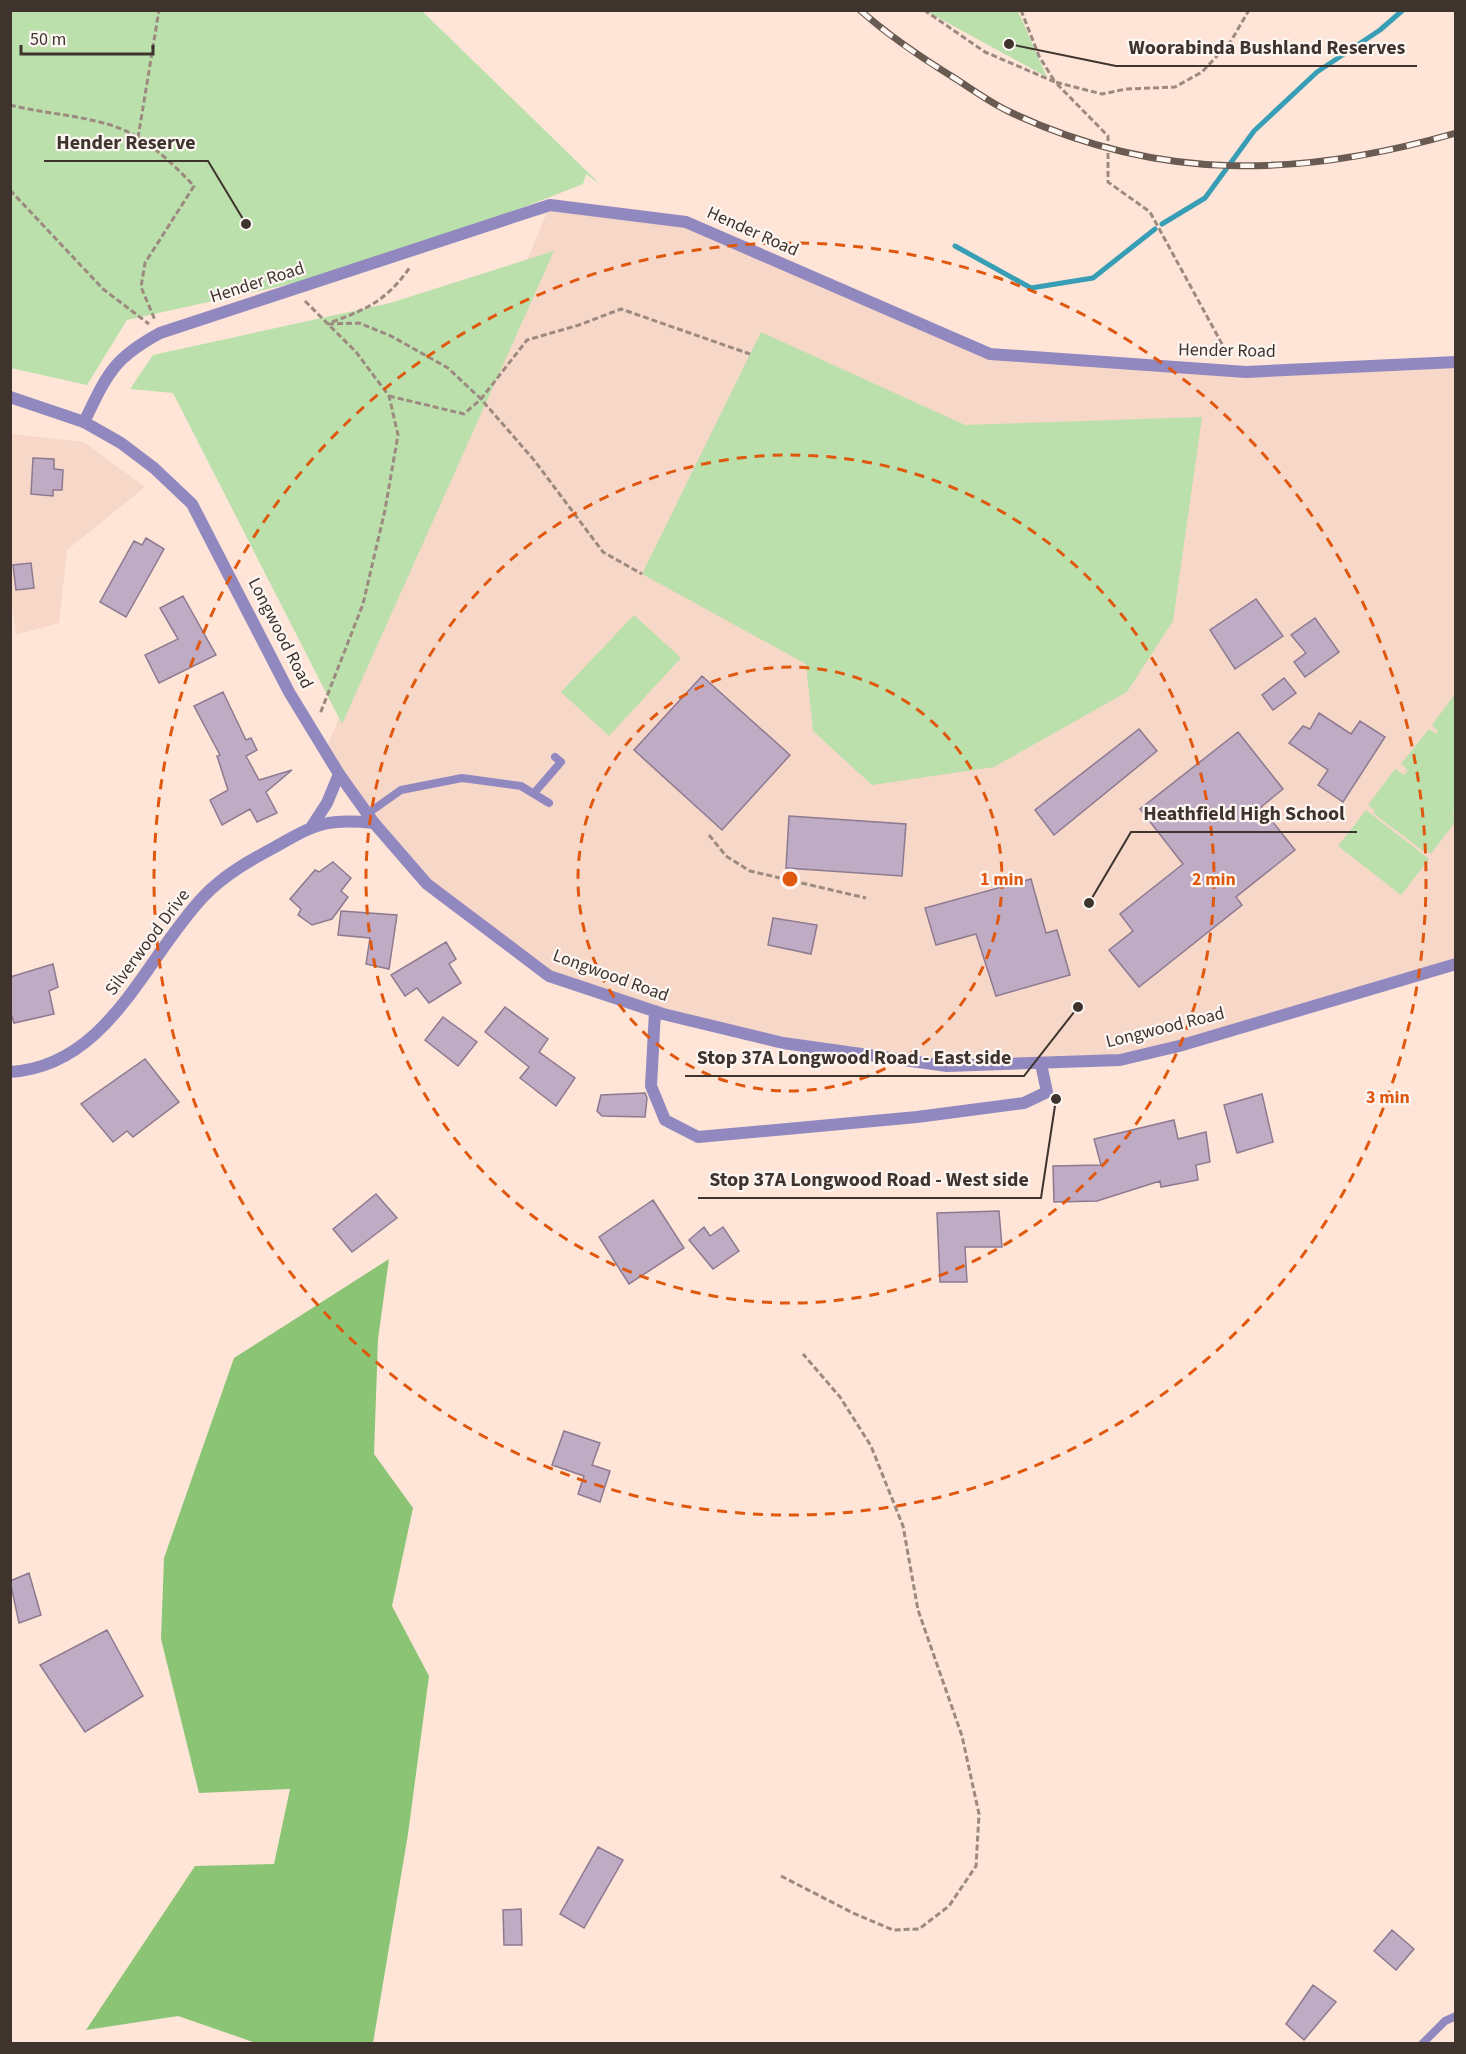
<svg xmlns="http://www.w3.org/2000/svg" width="1466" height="2054" font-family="'Source Sans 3',sans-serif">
	<rect width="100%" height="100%" fill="#fee5d8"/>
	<path fill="#f6d7c8" d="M 550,205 L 686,222 L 990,354 L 1246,372 L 1455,363 L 1455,964 L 1120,1060 L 947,1066 L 783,1043 L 549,976 L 427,884 L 325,752 Z
		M 10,434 L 84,442 L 145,487 L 67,550 L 59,623 L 16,635 L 10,592 Z"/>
	<path fill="#bbe0ac" d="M 11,11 L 422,11 L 600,184 L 586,174 L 583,184 L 380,264 L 127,320 L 87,385 L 11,368 Z
		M 926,11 L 1018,11 L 1047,77 Z
		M 554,251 L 342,724 L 173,393 L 130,389 L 153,355 L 390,303 Z
		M 761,332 L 965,425 L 1202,417 L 1173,621 L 1127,692 L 994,767 L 872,785 L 813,731 L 806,664 L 642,574 Z
		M 634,615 L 681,658 L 609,736 L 561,692 Z
		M 1455,694 L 1456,811 L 1453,814 L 1455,822 L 1431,854 L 1425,849 L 1423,851 L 1373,813 L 1375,811 L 1368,805 L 1395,769 L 1404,775 L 1408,770 L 1401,764 L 1429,729 L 1436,734 L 1438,731 L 1432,725 Z
		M 1366,810 L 1429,859 L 1401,895 L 1338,846 Z"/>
	<path fill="#8bc475" d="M 389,1259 L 378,1339 L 374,1454 L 413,1508 L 392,1606 L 429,1676 L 408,1834 L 373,2043 L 256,2043 L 178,2016 L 86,2030 L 195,1866 L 274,1864 L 290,1789 L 199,1793 L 161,1639 L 164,1558 L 234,1358 Z"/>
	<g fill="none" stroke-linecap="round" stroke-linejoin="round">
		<path stroke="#379eb6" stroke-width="5" d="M 1162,224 L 1205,198 L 1254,131 L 1317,72 L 1380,30 L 1403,10
			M 955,246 L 1031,288 L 1093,278 L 1155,229"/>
	</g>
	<path fill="#bfabc3" stroke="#8d7a91" stroke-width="1.5" d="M 33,458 L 54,459 L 54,469 L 63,470 L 62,490 L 53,490 L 53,496 L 31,494 Z
		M 146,538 L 164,549 L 126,617 L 100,602 L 134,541 L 142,545 Z
		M 31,563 L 34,588 L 16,590 L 13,565 Z
		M 183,596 L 216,655 L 159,683 L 145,655 L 178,639 L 160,608 Z
		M 1256,599 L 1283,636 L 1235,669 L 1210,630 Z
		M 1315,618 L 1339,652 L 1305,677 L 1294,662 L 1306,653 L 1291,635 Z
		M 702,676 L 790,755 L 722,830 L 634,750 Z
		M 1284,678 L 1296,693 L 1273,710 L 1262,695 Z
		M 223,692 L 246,740 L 251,738 L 257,750 L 246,756 L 259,780 L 292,770 L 266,792 L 277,813 L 257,822 L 250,809 L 222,825 L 210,800 L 228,790 L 217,756 L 220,755 L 194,706 Z
		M 1319,713 L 1351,734 L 1360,721 L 1385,737 L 1343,802 L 1318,785 L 1328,770 L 1289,743 L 1303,726 L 1310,729 Z
		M 1139,729 L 1157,751 L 1054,835 L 1035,810 Z
		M 1238,732 L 1283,789 L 1261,807 L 1295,850 L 1236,897 L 1242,905 L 1139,987 L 1109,950 L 1133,931 L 1120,914 L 1183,864 L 1140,809 Z
		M 789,816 L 906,824 L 902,876 L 786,868 Z
		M 333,862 L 351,878 L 341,891 L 348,897 L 332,919 L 312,925 L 298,915 L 301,909 L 290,899 L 315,870 L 319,872 Z
		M 1031,879 L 1046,933 L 1057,930 L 1070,975 L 996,996 L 976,934 L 936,945 L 925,908 Z
		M 341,911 L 397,915 L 389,969 L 366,964 L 370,938 L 338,935 Z
		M 773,918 L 817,925 L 811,954 L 768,945 Z
		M 446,942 L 456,959 L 449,964 L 461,983 L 429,1003 L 417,988 L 405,996 L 391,975 Z
		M 53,964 L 58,987 L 49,991 L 54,1014 L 14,1023 L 10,1011 L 10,977 Z
		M 505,1007 L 548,1039 L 539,1052 L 575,1078 L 556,1106 L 520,1078 L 529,1067 L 485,1032 Z
		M 443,1017 L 477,1042 L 458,1066 L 425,1040 Z
		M 145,1059 L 179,1102 L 133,1137 L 127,1131 L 113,1142 L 81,1104 Z
		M 645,1093 L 647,1098 L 645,1117 L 602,1116 L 597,1111 L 601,1095 Z
		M 1262,1094 L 1273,1142 L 1237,1153 L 1224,1105 Z
		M 1174,1120 L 1178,1139 L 1206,1132 L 1210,1162 L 1196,1165 L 1198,1180 L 1161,1187 L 1160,1181 L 1097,1201 L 1054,1202 L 1053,1166 L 1101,1165 L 1094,1139 Z
		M 376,1194 L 397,1218 L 352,1252 L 333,1229 Z
		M 653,1200 L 684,1248 L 629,1284 L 599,1237 Z
		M 999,1211 L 1002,1247 L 965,1247 L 967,1282 L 940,1282 L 937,1213 Z
		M 704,1227 L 710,1236 L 723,1227 L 739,1251 L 713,1269 L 689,1240 Z
		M 564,1431 L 600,1443 L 592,1465 L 610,1471 L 600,1502 L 578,1494 L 584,1476 L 552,1465 Z
		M 29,1573 L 41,1615 L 19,1623 L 10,1581 Z
		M 107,1630 L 143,1696 L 85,1732 L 40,1665 Z
		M 598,1847 L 623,1860 L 584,1928 L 560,1914 Z
		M 521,1909 L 522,1945 L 504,1945 L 503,1910 Z
		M 1392,1930 L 1414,1949 L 1396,1970 L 1374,1951 Z
		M 1313,1985 L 1336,2002 L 1304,2040 L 1286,2024 Z"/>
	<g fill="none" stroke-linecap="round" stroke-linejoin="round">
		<path stroke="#9c8a80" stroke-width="3" stroke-dasharray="6 3" stroke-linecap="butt" d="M 924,10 L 985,52 L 1055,82 L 1108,136 L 1108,182 L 1150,212 L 1228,355
			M 1021,10 L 1039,56 L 1055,82 L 1102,94 L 1126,89 L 1175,87 L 1202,72 L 1231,41 L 1249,10
			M 10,105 C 42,113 76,115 107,124 C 143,134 169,160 194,186 L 145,263 L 141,287 L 155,320
			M 138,138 L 159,10
			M 10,190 L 103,289 L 149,324
			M 305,301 L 356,352 L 389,396 L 398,435 L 385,510 L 363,604 L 320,714
			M 332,322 C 368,309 388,299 410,267
			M 328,324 L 359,323 L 391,336 L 448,368 L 481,399 L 534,460 L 603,552 L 642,574
			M 389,396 L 464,414 L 481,399 L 527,340 L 579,325 L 621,309 L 750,354
			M 709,835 L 726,856 L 750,871 L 866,898
			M 781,1876 L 853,1913 L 893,1930 L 919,1929 L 949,1906 L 976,1866 L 979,1814 L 962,1736 L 918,1610 L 903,1526 L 871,1446 L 840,1397 L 803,1354"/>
		<path stroke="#9188c0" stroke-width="8" d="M 535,792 L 561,762 L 555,757
			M 367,814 L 401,790 L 462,778 L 521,786 L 549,803
			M 1422,2044 L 1445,2021 L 1456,2016"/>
		<path stroke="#9188c0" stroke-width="12" d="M 84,422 C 107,375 112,359 160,333 L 550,205 L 686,222 L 990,354 L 1246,372 L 1456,362
			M 312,826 L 327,803 L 339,774
			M 10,1072 C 109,1066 144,959 204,896 C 224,875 249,861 275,847 C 315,824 327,818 374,823"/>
		<path stroke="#9188c0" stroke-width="12" d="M 10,397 L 84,422 L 121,443 L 154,468 L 192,504 L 289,692 L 339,774 L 374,823 L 427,884 L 549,976 L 663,1014 L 783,1043 L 947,1066 L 1120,1060 L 1179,1046 L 1456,964
			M 655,1011 L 651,1086 L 665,1120 L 698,1137 L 917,1117 L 1024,1103 L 1047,1092 L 1041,1064"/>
		<g stroke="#695a52" stroke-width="7">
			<path id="rail" d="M 860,10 C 890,37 922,58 956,79 C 973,90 991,103 1010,112 C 1159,182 1300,178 1456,133"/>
		</g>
		<use href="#rail" stroke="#fdf6f3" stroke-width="4.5" stroke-dasharray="14" stroke-linecap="butt"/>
	</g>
	<g fill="none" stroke="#e0570e" stroke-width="3" stroke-dasharray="10 8">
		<circle cx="790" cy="879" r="212"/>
		<circle cx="790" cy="879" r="424"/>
		<circle cx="790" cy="879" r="636"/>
	</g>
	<g text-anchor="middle" stroke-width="4.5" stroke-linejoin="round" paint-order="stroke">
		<g font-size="18" fill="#3f332d" stroke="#fdf6f3">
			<text transform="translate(753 231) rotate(24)" y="6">Hender Road</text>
			<text transform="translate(257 282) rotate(-18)" y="6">Hender Road</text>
			<text transform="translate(1227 350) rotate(1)" y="6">Hender Road</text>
			<text transform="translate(281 633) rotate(63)" y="6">Longwood Road</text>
			<text transform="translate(147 942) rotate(-53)" y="6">Silverwood Drive</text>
			<text transform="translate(611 975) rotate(20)" y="6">Longwood Road</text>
			<text transform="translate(1165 1027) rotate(-14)" y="6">Longwood Road</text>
		</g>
	</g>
	<circle cx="790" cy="879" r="9" fill="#e0570e" stroke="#fdf6f3" stroke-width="3"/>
	<g font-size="18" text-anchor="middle" font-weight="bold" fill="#e0570e" stroke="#fdf6f3" stroke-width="4.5" stroke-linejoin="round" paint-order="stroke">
		<text x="1002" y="885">1 min</text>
		<text x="1214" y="885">2 min</text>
		<text x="1388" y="1103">3 min</text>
	</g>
	<path fill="none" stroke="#3f332d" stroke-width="2" d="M1009 44L1116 66H1417M246 224L208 161H44M1089 903L1131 832H1357M1078 1007L1024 1076H685M1056 1099L1041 1198H698"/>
	<g fill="#3f332d" stroke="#fdf6f3" stroke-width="2">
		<circle cx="1009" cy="44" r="6"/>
		<circle cx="246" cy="224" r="6"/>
		<circle cx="1089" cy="903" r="6"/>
		<circle cx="1078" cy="1007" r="6"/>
		<circle cx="1056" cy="1099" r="6"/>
	</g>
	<g font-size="20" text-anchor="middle" font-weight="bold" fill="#3f332d" stroke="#fdf6f3" stroke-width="4.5" stroke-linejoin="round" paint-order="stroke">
		<text x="1267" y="54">Woorabinda Bushland Reserves</text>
		<text x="126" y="149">Hender Reserve</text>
		<text x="1244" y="820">Heathfield High School</text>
		<text x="854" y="1064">Stop 37A Longwood Road - East side</text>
		<text x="869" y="1186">Stop 37A Longwood Road - West side</text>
	</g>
	<rect width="1466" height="2054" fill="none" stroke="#3f332d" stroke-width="24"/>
	<path d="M21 45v9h132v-9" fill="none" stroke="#3f332d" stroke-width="3"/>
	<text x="30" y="45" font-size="18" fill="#3f332d" stroke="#fdf6f3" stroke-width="4.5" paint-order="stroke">50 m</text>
</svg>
